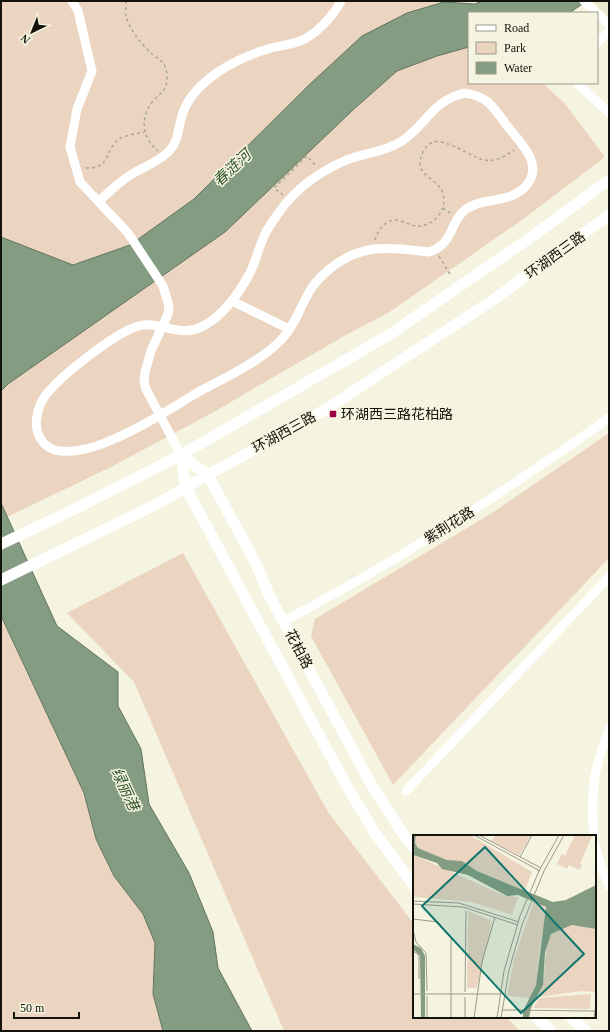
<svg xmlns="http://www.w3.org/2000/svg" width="610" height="1032" font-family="'Times New Roman','Noto Sans SC',serif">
	<rect width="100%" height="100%" fill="#f5f4e0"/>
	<path fill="#ebe9cd" d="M 590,1 L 609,1 L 609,18 Z"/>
	<path fill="#ebd5c1" d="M 1,1 L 443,1 L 444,2 L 407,13 L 362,36 L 310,84 L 194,199 L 130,245 L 73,265 L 1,237 Z
		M 469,47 L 469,83 L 543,83 L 566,105 L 605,157 L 522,220 L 388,313 L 344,336 L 212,413 L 111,467 L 7,517 L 1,503 L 1,391 L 8,384 L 225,232 L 354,109 L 397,71 L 437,56 Z
		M 609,433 L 609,558 L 393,785 L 311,636 L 315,619 L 492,513 Z
		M 183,553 L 328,812 L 414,924 L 414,1017 L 506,1017 L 520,1031 L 284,1031 L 134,682 L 67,613 Z
		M 1,618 L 84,793 L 96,839 L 114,876 L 143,914 L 155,943 L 153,994 L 163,1031 L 1,1031 Z"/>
	<path fill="#849d82" stroke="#62735e" d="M 482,1 L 587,1 L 569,13 L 469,13 L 469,47 L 437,56 L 397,71 L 354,109 L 225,232 L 8,384 L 1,391 L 1,237 L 73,265 L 130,245 L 194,199 L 310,84 L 362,36 L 407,13 L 444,2 L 475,4 Z
		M 1,503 L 57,626 L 118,672 L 118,706 L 141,749 L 149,804 L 189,873 L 213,932 L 218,968 L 252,1031 L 163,1031 L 153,994 L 155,943 L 143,914 L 114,876 L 96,839 L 84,793 L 1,616 Z"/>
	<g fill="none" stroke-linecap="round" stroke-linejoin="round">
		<path stroke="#a8a798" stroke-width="1.5" stroke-dasharray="3 3" stroke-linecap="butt" d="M 126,1 C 126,6 125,12 126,16 C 129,29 142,45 152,54 C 160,61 166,61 167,75 C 168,93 158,93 150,105 C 140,121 143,139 158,151
			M 86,168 C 111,169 104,151 119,139 C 125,135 136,134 144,132
			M 283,195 L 274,188 L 307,156 L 316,166
			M 443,208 L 451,214
			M 375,240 C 379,228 387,217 401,221 C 406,223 411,225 415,226 C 427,228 440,218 443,207 C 445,202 444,194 441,189 C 432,176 413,174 423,152 C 425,148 428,144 433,142 C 437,141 444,142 448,144 C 477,154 484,172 514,150
			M 439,256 L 451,276"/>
		<path stroke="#fff" stroke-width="9" d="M 72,1 L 78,11 L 92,71 L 77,109 L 70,147 L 80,182 L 128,233 L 163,286 L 169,306 L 168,314 L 151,351 L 145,372 L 144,382 L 146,389 L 181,455
			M 584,1 L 609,24
			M 597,43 L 609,31
			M 577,83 L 609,113
			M 464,93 C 473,94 482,97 489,103 C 496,110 502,119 508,127 C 522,144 545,166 525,187 C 508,204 483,197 466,209 C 449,222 455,243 429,252 C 391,248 365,242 332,267 C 326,272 318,279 313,286 C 301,303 296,325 281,340 C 260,362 222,379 195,394 C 170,409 143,427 116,438 C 99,446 79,453 60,451 C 42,449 34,432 37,416 C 38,409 41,402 45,396 C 59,377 120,328 143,325 C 166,323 181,339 205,325 C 225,314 239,293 250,273 C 256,261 259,246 265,234 C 269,226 275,218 280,211 C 295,190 318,173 342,162 C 361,153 384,153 402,141 C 427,124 431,102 464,93 Z
			M 99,201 C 108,193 118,183 129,176 C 141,168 161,161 170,150 C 180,139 178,123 184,110 C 190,95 205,81 218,72 C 233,62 251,54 268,49 C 278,46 290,45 300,41 C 315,36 334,15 341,1
			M 232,301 L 289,329
			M 284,621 C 397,562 505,492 609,418
			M 406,791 L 609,577
			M 594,836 C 592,818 592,800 594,783 C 596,764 603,746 609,729
			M 595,845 L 602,869 L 609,886"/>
		<path stroke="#fff" stroke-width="11" d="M 181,455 L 186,488 L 345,783 L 375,833 L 414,886
			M 181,455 L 208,475 L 255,562 L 270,597 L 371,784 L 401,831 L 414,848
			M 1,544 L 77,508 L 181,455 L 389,335 L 537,233 L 609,180
			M 1,580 L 153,506 L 328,408 L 496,298 L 609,215
			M 536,1017 L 551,1031
			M 571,1017 L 586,1031"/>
	</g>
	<rect fill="#a00342" stroke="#f5f4e0" stroke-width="1.5" x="329" y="410" width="8" height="8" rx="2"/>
	<g text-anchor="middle" stroke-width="3" stroke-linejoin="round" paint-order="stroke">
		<g font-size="14" fill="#13120b" stroke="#f5f4e0">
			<text transform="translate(555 255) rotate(-36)" y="5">环湖西三路</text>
			<text transform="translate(284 432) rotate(-29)" y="5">环湖西三路</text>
			<text transform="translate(449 525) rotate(-32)" y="5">紫荆花路</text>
			<text transform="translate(299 649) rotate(62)" y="5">花柏路</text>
		</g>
		<g font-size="14" fill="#13120b" stroke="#f5f4e0" text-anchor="start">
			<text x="341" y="419">环湖西三路花柏路</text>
		</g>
		<g font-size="15" font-style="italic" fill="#2f542c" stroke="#f5f4e0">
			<text transform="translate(232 168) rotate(-43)" y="5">春涟河</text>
			<text transform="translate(125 789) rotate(65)" y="5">绿丽港</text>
		</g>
	</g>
	<g transform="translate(413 835)">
		<rect width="183" height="183" fill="#f5f4e0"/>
		<path d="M 3,0 L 57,0 L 119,37 L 112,55 L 64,36 L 49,26 L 34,25 L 5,13 L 2,8 ZM 83,0 L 118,0 L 106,20 L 78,6 ZM 162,0 L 179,1 L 167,29 L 169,30 L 167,35 L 156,30 L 154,34 L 144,29 L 149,19 L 152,21 ZM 3,21 L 92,61 L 105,62 L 99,80 L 59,67 L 0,62 L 0,23 ZM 121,66 L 130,70 L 134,76 L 126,117 L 123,150 L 116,163 L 94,161 L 101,124 ZM 55,76 L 79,86 L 64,153 L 54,153 ZM 159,90 L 183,94 L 182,157 L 169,156 L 125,162 L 131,140 L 134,106 L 138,99 ZM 178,159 L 177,174 L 120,173 L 126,163 Z" fill="#ebd5c1"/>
		<path d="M 0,0 L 3,0 L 2,8 L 5,13 L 34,25 L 49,26 L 64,36 L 140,67 L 153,65 L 183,50 L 183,94 L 159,90 L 138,99 L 132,117 L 130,150 L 118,173 L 116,183 L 110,183 L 110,176 L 123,150 L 133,72 L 105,60 L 94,61 L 55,40 L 29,34 L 24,28 L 0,20 ZM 0,109 L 8,113 L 12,121 L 12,183 L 8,183 L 7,121 L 0,114 Z" fill="#849d82"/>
		<path fill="none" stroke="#9b9a8b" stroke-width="1" d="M 61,0 L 127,36M 66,0 L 128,33M 107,22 L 119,0M 0,66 L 46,68 L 106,87M 0,69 L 50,72 L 105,90M 0,84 L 25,87 L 38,103 L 38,183M 0,95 L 3,107 L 13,118 L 14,156M 0,116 L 6,120 L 6,144M 52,157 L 53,76M 0,159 L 87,159M 90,175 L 182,176M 14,183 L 14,161M 52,183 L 52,162M 61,183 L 69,127 L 82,82M 84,183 L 91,136 L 107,81 L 126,36 L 146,0M 88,183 L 96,135 L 109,90 L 131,36 L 151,0M 181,183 L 183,170"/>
		<path fill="#0f766e" fill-opacity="0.15" stroke="#0f766e" stroke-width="2" d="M 72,12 L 171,119 L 108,178 L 9,71 Z"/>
		<rect width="183" height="183" fill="none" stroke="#13120b" stroke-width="2"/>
	</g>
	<rect width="610" height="1032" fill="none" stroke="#13120b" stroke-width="4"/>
	<rect x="468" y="12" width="130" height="72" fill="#f5f4e0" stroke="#9b9a8b"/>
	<rect x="476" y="25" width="20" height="6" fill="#ffffff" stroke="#9b9a8b"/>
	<text x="504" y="32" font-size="12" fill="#13120b">Road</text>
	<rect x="476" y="42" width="20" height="12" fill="#ebd5c1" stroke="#9b9a8b"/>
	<text x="504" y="52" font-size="12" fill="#13120b">Park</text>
	<rect x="476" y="62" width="20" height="12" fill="#849d82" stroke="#9b9a8b"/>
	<text x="504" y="72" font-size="12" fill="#13120b">Water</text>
	<g transform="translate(32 32) rotate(223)" stroke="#f5f4e0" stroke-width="3" paint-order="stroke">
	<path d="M0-3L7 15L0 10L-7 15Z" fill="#13120b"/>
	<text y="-6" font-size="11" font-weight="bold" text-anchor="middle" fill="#13120b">N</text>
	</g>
	<path d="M14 1012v6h65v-6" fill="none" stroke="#13120b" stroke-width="2"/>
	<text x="20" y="1012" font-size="12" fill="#13120b" stroke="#f5f4e0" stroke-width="3" paint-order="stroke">50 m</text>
</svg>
